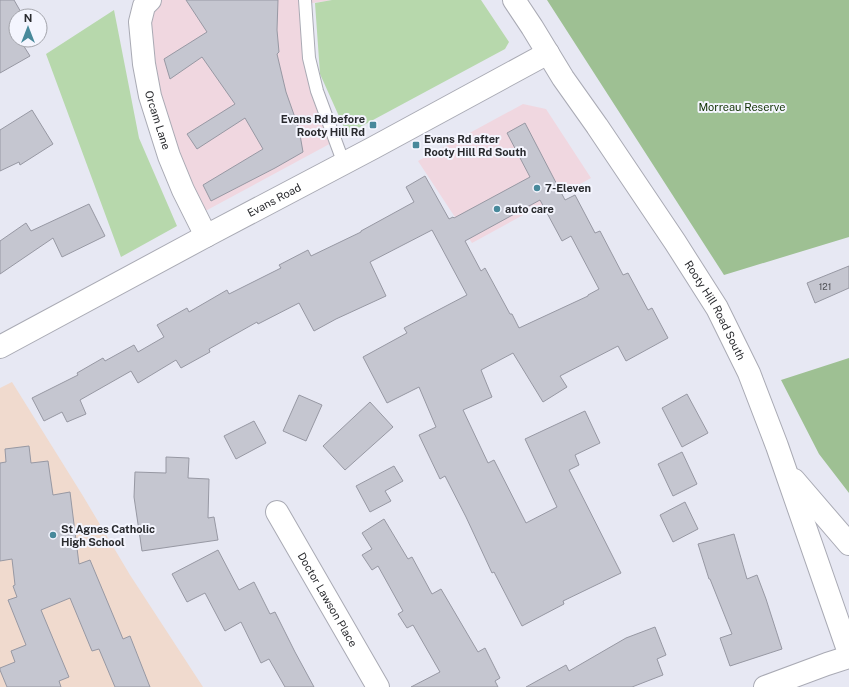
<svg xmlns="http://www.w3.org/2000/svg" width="849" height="687" font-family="'Public Sans',sans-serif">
	<rect width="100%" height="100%" fill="#e7e8f3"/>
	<path fill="#f0d7e0" d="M 150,0 L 332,0 L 306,4 L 309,58 L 335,141 L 196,216 L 169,156 L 144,6 Z
		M 523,104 L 546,109 L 591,178 L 472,243 L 418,161 Z"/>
	<path fill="#f0dace" d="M 12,382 L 83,496 L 130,575 L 203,687 L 0,687 L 0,388 Z"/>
	<path fill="#b7d8ac" d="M 332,0 L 481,0 L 509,42 L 505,49 L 347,134 L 320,74 L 315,3 Z
		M 114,10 L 139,138 L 177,226 L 121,257 L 46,54 Z"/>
	<path fill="#9ec093" d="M 547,0 L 849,0 L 849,237 L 724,275 Z
		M 849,358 L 849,493 L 819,454 L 781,380 Z"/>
	<path fill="#c5c6d0" stroke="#9798a3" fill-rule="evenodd" d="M 0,0 L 14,0 L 22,14 L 20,16 L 16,16 L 16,40 L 20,40 L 30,56 L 0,73 Z
		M 186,0 L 278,0 L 277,30 L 279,52 L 277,54 L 286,92 L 299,129 L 303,152 L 275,168 L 211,201 L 203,185 L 263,149 L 245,118 L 197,149 L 187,134 L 235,104 L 202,57 L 170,79 L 164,59 L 207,32 Z
		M 32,110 L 53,144 L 20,165 L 19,162 L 0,171 L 0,130 Z
		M 525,123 L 565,200 L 575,195 L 595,233 L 600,231 L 623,275 L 628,273 L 648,310 L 652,308 L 668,338 L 626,361 L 618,346 L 560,376 L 567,387 L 543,402 L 513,353 L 481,370 L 492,397 L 463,410 L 488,463 L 494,460 L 526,523 L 557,507 L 525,439 L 585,411 L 600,443 L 575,455 L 579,465 L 569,470 L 621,573 L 563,601 L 564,604 L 522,626 L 494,572 L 492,573 L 466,517 L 445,476 L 440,479 L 419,435 L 436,427 L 419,387 L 387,403 L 363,357 L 407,333 L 404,328 L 467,295 L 432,230 L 370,262 L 386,296 L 336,319 L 314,331 L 299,303 L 258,324 L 257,322 L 209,349 L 210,352 L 181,368 L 176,360 L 138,383 L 131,371 L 80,400 L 86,414 L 67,422 L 62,412 L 44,421 L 32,398 L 78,375 L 77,373 L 103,358 L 105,361 L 134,345 L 138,352 L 164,337 L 157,325 L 187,308 L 189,312 L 227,290 L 229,294 L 281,268 L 279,265 L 308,250 L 311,256 L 361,232 L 361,231 L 414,202 L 406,187 L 425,176 L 449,219 L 453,217 L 454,218 L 530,177 L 507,133 ZM 540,200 L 562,241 L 571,236 L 599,289 L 588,295 L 588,296 L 519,328 L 512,314 L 510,314 L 485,268 L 481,271 L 465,241 Z
		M 89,204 L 105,236 L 62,257 L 53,238 L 0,274 L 0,241 L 26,223 L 31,231 Z
		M 849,266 L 849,288 L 815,303 L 807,283 Z
		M 687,394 L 708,433 L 682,447 L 662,408 Z
		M 299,395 L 322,405 L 306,441 L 283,431 Z
		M 370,402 L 393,427 L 345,470 L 323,446 Z
		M 254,421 L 266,443 L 236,459 L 224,436 Z
		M 29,446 L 31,463 L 48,461 L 53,495 L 70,492 L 79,564 L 90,560 L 123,639 L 130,636 L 150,687 L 115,687 L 99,649 L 92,651 L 70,598 L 41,610 L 69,677 L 59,681 L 61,687 L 7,687 L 0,670 L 0,668 L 15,662 L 11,651 L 26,645 L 8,600 L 17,597 L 13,586 L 15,585 L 12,559 L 0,561 L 0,463 L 6,462 L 5,449 Z
		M 682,452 L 697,484 L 673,496 L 658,464 Z
		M 166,457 L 189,458 L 188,478 L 209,479 L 208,518 L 214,517 L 218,540 L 142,551 L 134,497 L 135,472 L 166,473 Z
		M 394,466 L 403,481 L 385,491 L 391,501 L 370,512 L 356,486 Z
		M 685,502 L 698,529 L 673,542 L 660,515 Z
		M 384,519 L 408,559 L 412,557 L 432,594 L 441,589 L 478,652 L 485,648 L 500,678 L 495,681 L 498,687 L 411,687 L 440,672 L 413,625 L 407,628 L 398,614 L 403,611 L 378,566 L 372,570 L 362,555 L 372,549 L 362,533 Z
		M 734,534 L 747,579 L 757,575 L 766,599 L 782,649 L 730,666 L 720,638 L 732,634 L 710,579 L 709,579 L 698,544 Z
		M 218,550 L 239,590 L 254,582 L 270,614 L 275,612 L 295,652 L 314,687 L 285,687 L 269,659 L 261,663 L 241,622 L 225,631 L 205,593 L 187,602 L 172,574 Z
		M 655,627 L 666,655 L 657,659 L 663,675 L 632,687 L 526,687 L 566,665 L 569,671 L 626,638 Z"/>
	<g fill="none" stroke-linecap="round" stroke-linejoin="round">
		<g stroke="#a9aab4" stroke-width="14">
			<path id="service" d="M 305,0 L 309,58 L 317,91 L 344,164"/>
		</g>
		<g stroke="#a9aab4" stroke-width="24">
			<g id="minor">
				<path id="s1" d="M 150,0 L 144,6 L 140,22 L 144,64 L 150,96 L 169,156 L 183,190 L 206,236"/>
				<path id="s2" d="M 277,512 L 378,687"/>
				<path d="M 765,687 L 827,664 L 849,657"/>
			</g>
		</g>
		<g stroke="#a9aab4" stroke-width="24">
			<g id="tertiary">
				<path id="s3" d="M 0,347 L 206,236 L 373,148 L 548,53"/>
			</g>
		</g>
		<g stroke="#a9aab4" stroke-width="24">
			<g id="secondary">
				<path id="s4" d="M 514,0 L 532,27 L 563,78 L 597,126 L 675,242 L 717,308 L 749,373 L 777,446 L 849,653"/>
				<path d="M 794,480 L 849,544"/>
			</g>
		</g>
		<use href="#service" stroke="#fff" stroke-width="12"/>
		<use href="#minor" stroke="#fff" stroke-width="22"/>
		<use href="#tertiary" stroke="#fff" stroke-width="22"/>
		<use href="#secondary" stroke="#fff" stroke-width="22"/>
	</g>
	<g fill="#48899b" stroke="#f4f5fe" stroke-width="1.5">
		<rect x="369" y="121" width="8" height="8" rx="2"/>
		<rect x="412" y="141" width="8" height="8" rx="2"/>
		<circle cx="537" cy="188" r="4"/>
		<circle cx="497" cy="209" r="4"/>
		<circle cx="53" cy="535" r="4"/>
	</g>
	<g text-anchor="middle" stroke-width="4" stroke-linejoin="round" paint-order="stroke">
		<g font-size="9" fill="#515257">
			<text x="825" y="290">121</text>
		</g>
		<g font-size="11" fill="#113203" stroke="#f4f5fe">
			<text x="742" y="111">Morreau Reserve</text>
		</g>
		<g font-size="11" font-weight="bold" fill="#2a2b2f" stroke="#f4f5fe" text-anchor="start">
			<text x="365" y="123" text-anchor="end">Evans Rd before<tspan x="365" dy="13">Rooty Hill Rd</tspan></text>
			<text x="424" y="143">Evans Rd after<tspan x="424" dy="13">Rooty Hill Rd South</tspan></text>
			<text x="545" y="192">7-Eleven</text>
			<text x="505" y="213">auto care</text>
			<text x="61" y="533">St Agnes Catholic<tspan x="61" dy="13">High School</tspan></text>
		</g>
		<g font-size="11" fill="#2a2b2f" stroke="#f4f5fe">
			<text dy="4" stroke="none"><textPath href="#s1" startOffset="125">Orcam Lane</textPath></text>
			<text dy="4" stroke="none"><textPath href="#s3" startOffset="311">Evans Road</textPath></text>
			<text dy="4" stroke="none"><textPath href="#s4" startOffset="370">Rooty Hill Road South</textPath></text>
			<text dy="4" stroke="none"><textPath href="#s2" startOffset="101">Doctor Lawson Place</textPath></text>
		</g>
	</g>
	<g transform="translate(28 28)"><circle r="19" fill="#f4f5fe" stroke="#a3a4ab"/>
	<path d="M0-3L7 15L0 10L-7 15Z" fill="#48899b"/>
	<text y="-6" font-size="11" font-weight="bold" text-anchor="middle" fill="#2a2b2f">N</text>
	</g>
</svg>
